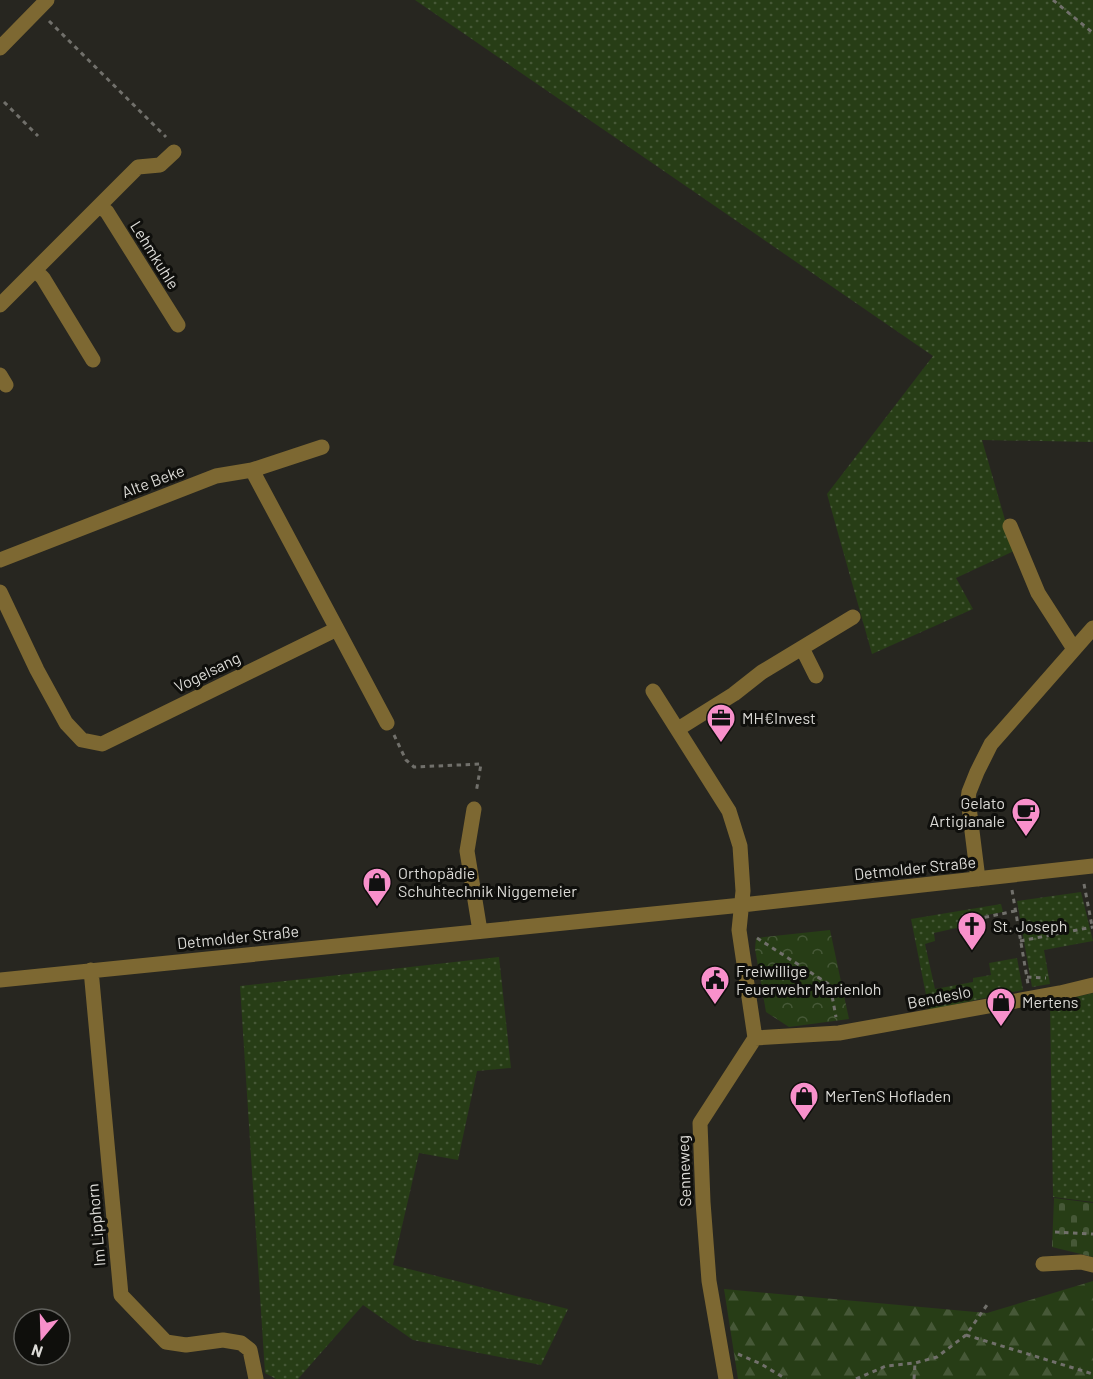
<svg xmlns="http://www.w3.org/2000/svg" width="1093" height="1379" font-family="Barlow,sans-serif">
	<defs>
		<pattern id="grass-dots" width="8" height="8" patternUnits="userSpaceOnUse" patternTransform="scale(1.5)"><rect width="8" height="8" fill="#273d16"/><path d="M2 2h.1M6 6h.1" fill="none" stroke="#465837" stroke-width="1.8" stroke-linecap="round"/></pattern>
		<pattern id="forest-firs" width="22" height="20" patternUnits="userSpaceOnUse" patternTransform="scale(1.5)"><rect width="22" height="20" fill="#273d16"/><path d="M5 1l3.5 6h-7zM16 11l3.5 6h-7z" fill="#465837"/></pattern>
		<pattern id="cemetery-stones" width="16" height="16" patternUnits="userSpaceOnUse" patternTransform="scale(1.5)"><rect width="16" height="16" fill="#273d16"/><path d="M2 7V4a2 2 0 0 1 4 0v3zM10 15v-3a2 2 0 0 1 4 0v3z" fill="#465837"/></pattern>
		<pattern id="park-crowns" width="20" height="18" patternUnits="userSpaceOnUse" patternTransform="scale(1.5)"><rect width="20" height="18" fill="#273d16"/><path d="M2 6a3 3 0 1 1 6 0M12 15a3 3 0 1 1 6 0" fill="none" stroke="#465837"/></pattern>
	</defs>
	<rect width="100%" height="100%" fill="#272620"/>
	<path fill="url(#grass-dots)" d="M 415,0 L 1093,0 L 1093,442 L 982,440 L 1014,551 L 956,578 L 973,609 L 872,654 L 827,494 L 933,356 Z
		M 1081,892 L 1093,941 L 1044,950 L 1050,984 L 1032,987 L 1017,901 Z
		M 1001,904 L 1003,912 L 960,920 L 961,927 L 934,933 L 935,941 L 925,944 L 935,989 L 973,982 L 973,978 L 991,975 L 989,963 L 1017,958 L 1023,990 L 929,1010 L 911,919 Z
		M 499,957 L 511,1068 L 477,1071 L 458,1160 L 419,1153 L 393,1265 L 568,1309 L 541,1365 L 413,1340 L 363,1305 L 298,1379 L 276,1379 L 265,1373 L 240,986 Z
		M 1093,993 L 1093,1202 L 1053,1197 L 1050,1003 Z"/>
	<path fill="url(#forest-firs)" d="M 1093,1281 L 1093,1379 L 738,1379 L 724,1289 L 987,1313 Z"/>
	<path fill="url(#cemetery-stones)" d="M 1054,1198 L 1093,1203 L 1093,1257 L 1052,1247 Z"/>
	<path fill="url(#park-crowns)" d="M 830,930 L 849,1019 L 789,1027 L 766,1012 L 755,949 L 756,938 Z"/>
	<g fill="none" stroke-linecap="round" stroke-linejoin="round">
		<path stroke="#71706b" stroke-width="3" stroke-dasharray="4.5 4.5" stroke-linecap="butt" d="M 1053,0 L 1093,33
			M 49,21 L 166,137
			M 4,102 L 38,136
			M 394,735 L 406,760 L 414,767 L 481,764 L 476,793
			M 1084,884 L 1092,926
			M 1012,890 L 1028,984
			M 967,921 L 1015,911
			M 757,938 L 830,985 L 836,1017
			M 1020,941 L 1093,927
			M 1027,977 L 1046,978
			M 1055,1232 L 1093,1234
			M 966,1335 L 1093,1374
			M 738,1354 L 761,1364 L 786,1379
			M 856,1379 L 886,1366 L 915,1363 L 937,1357 L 966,1335 L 989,1302
			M 914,1379 L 915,1363"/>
		<path stroke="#7d6832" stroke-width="15" d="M 0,48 L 47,0
			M 100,206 L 107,212 L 178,325
			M 35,270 L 43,278 L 93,360
			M 0,305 L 138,167 L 160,165 L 174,152
			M 0,375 L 6,385
			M 1010,526 L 1038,593 L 1074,649
			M 0,560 L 216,476 L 252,470 L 322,447
			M 0,592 L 37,670 L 66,723 L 82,740 L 102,744 L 337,629 L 252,470
			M 337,629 L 387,723
			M 802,648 L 816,676
			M 653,691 L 729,811 L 740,846 L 743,891 L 739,930 L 755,1038 L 700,1123 L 703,1202 L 709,1281 L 726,1379
			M 678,729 L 734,694 L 762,672 L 853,617
			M 474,809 L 467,851 L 480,931
			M 978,879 L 968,799 L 969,792 L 977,772 L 991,744 L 1093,628
			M 91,970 L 121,1295 L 166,1342 L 186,1345 L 223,1340 L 241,1343 L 250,1350 L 256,1379
			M 0,980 L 742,905 L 1093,866
			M 755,1038 L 839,1033 L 1060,993 L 1093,985
			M 1043,1264 L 1081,1262 L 1093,1265"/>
	</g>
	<defs>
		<g id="office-pin" transform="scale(1.5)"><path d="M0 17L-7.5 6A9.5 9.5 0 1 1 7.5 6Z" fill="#f890cb" stroke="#0f0f0c"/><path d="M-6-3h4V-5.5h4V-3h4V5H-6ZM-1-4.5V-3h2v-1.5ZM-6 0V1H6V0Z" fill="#111"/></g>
		<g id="cafe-pin" transform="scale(1.5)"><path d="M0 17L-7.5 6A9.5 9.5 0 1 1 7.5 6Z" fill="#f890cb" stroke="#0f0f0c"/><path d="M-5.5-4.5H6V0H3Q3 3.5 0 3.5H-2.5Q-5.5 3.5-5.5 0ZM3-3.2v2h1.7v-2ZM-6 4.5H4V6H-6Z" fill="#111"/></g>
		<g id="shop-pin" transform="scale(1.5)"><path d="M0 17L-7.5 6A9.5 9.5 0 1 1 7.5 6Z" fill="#f890cb" stroke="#0f0f0c"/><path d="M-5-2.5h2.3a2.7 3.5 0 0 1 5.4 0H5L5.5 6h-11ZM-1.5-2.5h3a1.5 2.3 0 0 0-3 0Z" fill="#111"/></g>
		<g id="church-pin" transform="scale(1.5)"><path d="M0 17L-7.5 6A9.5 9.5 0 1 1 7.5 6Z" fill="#f890cb" stroke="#0f0f0c"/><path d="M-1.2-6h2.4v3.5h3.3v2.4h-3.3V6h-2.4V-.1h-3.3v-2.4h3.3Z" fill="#111"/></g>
		<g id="civic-pin" transform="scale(1.5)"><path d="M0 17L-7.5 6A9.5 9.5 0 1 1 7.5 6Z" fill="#f890cb" stroke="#0f0f0c"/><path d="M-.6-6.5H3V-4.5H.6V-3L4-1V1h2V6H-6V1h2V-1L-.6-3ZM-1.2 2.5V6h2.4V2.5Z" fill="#111"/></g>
	</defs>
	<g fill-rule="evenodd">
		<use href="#office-pin" x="721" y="718"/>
		<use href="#cafe-pin" x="1026" y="812"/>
		<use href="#shop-pin" x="377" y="882"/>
		<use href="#church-pin" x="972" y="926"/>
		<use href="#civic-pin" x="715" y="980"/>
		<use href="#shop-pin" x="1001" y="1002"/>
		<use href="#shop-pin" x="804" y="1096"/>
	</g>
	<g text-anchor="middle" stroke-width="6" stroke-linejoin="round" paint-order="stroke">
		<g font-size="16" fill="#dcdbd7" stroke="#0f0f0c">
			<text transform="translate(155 255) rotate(58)" y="6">Lehmkuhle</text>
			<text transform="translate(153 481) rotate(-21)" y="6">Alte Beke</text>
			<text transform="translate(207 672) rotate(-26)" y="6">Vogelsang</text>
			<text transform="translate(915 868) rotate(-6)" y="6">Detmolder Straße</text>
			<text transform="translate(238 937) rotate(-6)" y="6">Detmolder Straße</text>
			<text transform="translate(939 997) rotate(-11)" y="6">Bendeslo</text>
			<text transform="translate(684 1171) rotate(-92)" y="6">Senneweg</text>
			<text transform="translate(96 1225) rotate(-95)" y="6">Im Lipphorn</text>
		</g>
		<g font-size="16" fill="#dcdbd7" stroke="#0f0f0c" text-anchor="start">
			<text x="742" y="724">MH€Invest</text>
			<text x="1005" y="809" text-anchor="end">Gelato<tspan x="1005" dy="18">Artigianale</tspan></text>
			<text x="398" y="879">Orthopädie<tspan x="398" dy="18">Schuhtechnik Niggemeier</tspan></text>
			<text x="993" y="932">St. Joseph</text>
			<text x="736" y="977">Freiwillige<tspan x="736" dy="18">Feuerwehr Marienloh</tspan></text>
			<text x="1022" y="1008">Mertens</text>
			<text x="825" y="1102">MerTenS Hofladen</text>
		</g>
	</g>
	<g transform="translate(42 1337) rotate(199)"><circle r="28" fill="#0f0f0c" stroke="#61615d" stroke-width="1.5"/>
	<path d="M0-4.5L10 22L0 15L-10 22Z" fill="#f890cb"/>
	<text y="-9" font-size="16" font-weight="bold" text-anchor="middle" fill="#dcdbd7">N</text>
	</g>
</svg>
